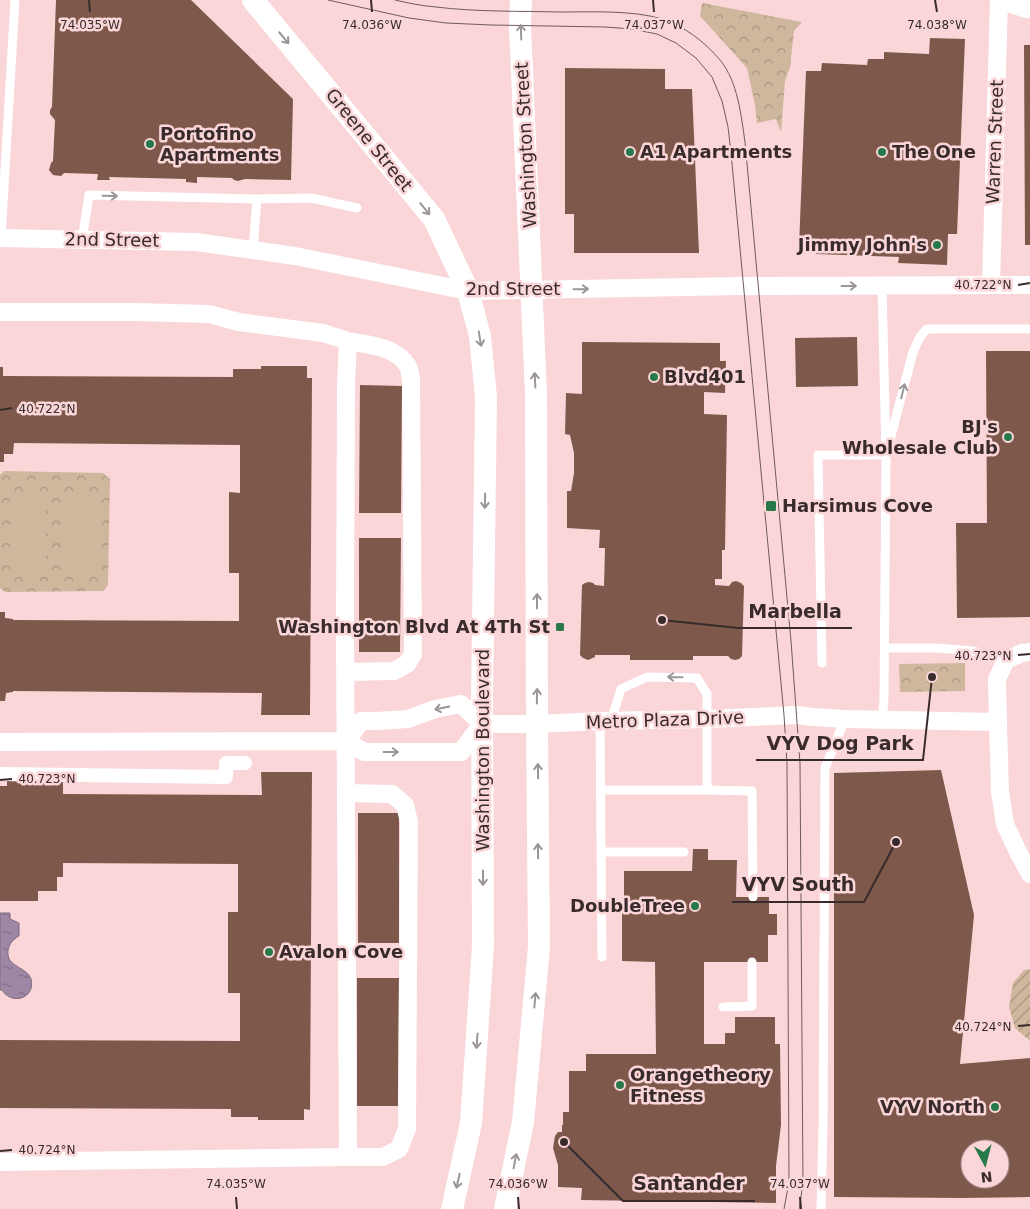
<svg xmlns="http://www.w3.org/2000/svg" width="1030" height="1209" font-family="'DejaVu Sans',sans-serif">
	<defs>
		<pattern id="park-crowns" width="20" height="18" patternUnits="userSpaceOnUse" patternTransform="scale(1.25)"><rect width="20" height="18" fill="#ceb79d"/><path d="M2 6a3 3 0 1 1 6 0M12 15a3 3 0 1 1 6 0" fill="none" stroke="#a89580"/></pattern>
		<pattern id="garden-furrows" width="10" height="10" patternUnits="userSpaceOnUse" patternTransform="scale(1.25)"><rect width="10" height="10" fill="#ceb79d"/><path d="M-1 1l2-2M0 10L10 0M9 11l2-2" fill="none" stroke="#a89580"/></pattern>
		<pattern id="water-ripples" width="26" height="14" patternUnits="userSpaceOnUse" patternTransform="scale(1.25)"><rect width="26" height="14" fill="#9e86a5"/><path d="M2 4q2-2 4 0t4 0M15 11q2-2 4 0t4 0" fill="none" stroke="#826e87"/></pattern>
	</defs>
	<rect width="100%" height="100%" fill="#fad6d8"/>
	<path fill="url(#park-crowns)" d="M 702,3 L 802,22 L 794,31 L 790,67 L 785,81 L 781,132 L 776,119 L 757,123 L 755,105 L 747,68 L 700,16 Z
		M 4,471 L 103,473 L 110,479 L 108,585 L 103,591 L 5,592 L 0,588 L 0,475 Z
		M 965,663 L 965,691 L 900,692 L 899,664 Z"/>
	<path fill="url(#garden-furrows)" d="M 1030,969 L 1030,1041 L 1015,1028 L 1009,1007 L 1013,983 L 1024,970 Z"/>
	<path fill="#ceb79d" d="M 10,493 L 46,493 L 46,572 L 10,572 Z
		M 65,494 L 102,494 L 101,573 L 65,573 Z"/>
	<path fill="url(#water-ripples)" stroke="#806b81" d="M 0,913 L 10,913 L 10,919 L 19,923 L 19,936 C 12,940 7,946 8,955 C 9,967 28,968 31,979 C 36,998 12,1006 2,990 L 0,990 Z"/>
	<path fill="#7e594b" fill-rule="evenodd" d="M 56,0 L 191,0 L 293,99 L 291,180 L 245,179 L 238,181 L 234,180 L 232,178 L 197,177 L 197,183 L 186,182 L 186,179 L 109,177 L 110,180 L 97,180 L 98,174 L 64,173 L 61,176 L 53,175 L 49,170 L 51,163 L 53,161 L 55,120 L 50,114 L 50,110 L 52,107 Z
		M 930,38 L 965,39 L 957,234 L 948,234 L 947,265 L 898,263 L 899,257 L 816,254 L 816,246 L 799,246 L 806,71 L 821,71 L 822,63 L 867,65 L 868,59 L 884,59 L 884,52 L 929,54 Z
		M 1024,45 L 1030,45 L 1030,245 L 1025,245 Z
		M 565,68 L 665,69 L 665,89 L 692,89 L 699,253 L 574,253 L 574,214 L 565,214 Z
		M 857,337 L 858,386 L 796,387 L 795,338 Z
		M 582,342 L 720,343 L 720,361 L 726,361 L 725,393 L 704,392 L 704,414 L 727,415 L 725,550 L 722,550 L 722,579 L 715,579 L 715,585 L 729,586 L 732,582 L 736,581 L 741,583 L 744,586 L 742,656 L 739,659 L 735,660 L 731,659 L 728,656 L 693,656 L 693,660 L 630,660 L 630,655 L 595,655 L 595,657 L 588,660 L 583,658 L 580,655 L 582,585 L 585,583 L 589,582 L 593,583 L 595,585 L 604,586 L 605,548 L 599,548 L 600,530 L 567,528 L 567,491 L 571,491 L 574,473 L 574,453 L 570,435 L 565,434 L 566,393 L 582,394 Z
		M 986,351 L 1030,351 L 1030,617 L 957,618 L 956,523 L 987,523 Z
		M 261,366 L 307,366 L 307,378 L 312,378 L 310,715 L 261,715 L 262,693 L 13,691 L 13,692 L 6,693 L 5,701 L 0,701 L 0,612 L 5,612 L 5,618 L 13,619 L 13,620 L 239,621 L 239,573 L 229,573 L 229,492 L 240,493 L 240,445 L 14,443 L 13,454 L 4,454 L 4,462 L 0,462 L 0,367 L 3,367 L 3,376 L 233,377 L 233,369 L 261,369 Z
		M 360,385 L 402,386 L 401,513 L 359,513 Z
		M 359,538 L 401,538 L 400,652 L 359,652 Z
		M 941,770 L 974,915 L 960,1064 L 1030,1058 L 1030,1197 L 963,1198 L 834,1197 L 834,773 ZM 970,1149 L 1000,1149 L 1000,1179 L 970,1179 Z
		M 261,772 L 312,772 L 310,1110 L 304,1109 L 304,1120 L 258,1120 L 258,1117 L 231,1117 L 231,1109 L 0,1108 L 0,1040 L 240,1041 L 240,993 L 228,993 L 228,912 L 238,912 L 238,864 L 63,863 L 63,877 L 57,877 L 57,891 L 38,891 L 38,901 L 0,901 L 0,786 L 7,786 L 7,781 L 63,782 L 63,794 L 262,795 Z
		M 358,813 L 399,813 L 399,943 L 358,943 Z
		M 693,849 L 708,849 L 708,860 L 737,860 L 736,897 L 769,897 L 769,914 L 777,914 L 777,935 L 768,935 L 768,962 L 704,962 L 704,1044 L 725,1044 L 725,1033 L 735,1033 L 735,1017 L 775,1017 L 775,1044 L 780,1044 L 781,1125 L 776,1166 L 776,1203 L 581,1200 L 582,1188 L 558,1187 L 558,1165 L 553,1148 L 555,1136 L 558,1132 L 562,1132 L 562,1125 L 563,1125 L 563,1112 L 569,1112 L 569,1071 L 586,1071 L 586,1054 L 656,1054 L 655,962 L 622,961 L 622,898 L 624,898 L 624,871 L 692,871 Z
		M 357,978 L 399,978 L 398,1106 L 357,1106 Z"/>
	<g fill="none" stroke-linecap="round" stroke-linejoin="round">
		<path stroke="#fff" stroke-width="9" d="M 1,238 L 15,0
			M 82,240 L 89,195 L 257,199
			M 253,250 L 257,199 L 311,198 L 357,208
			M 882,285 L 886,455 L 884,700 L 882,719
			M 885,648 L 936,648 L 973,651 L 1006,660
			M 822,663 L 818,455 L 886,455 L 913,352 L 920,337 L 927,329 L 1030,329
			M 600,721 L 602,957
			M 601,790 L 707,790 L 707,694 L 697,678 L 647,677 L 621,689 L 611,721
			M 707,790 L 752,791 L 753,897
			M 601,852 L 684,852
			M 723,1007 L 752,1006 L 752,962
			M 821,1209 L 823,1128 L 825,768 L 845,719"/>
		<path stroke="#fff" stroke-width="14" d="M 0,774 L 226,777 L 226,763 L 245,763"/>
		<path stroke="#fff" stroke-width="18" d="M 1000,0 L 1026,9 L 1030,9
			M 0,238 L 196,242 L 295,256 L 468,291 L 743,286 L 1030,285
			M 991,285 L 999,0
			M 0,312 L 136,312 L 209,314 L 239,322 L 323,333 L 348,341 L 346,384 L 345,635 L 348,1157 L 0,1162
			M 346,672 L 394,671 L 407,664 L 413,654 L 411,380 C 410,375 410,369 407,365 C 395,346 368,345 348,341
			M 998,722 L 1000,792 L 1005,824 L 1018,852 L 1030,874
			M 482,724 L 537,724 L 600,721 L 707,719 L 796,715 L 813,717 L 845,719 L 998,722 L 997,679 L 1006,660 L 1022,653 L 1030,652
			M 346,741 L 361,721 L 377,721 L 408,719 L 435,709 L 461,704 L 482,724
			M 0,742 L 346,741 L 364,752 L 461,752 L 482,724
			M 346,793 L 392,794 L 405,805 L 409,822 L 407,1129 L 399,1149 L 383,1157 L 348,1157"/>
		<path stroke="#fff" stroke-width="22" d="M 253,0 L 434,219 L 468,291 L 480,336 L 486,397 L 482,700 L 483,946 L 471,1123 L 452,1209
			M 505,1209 L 523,1122 L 539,947 L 537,724 L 536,394 L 520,26 L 521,0"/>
		<path stroke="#705b5d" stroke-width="1" d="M 328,0 L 409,18 L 446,23 L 491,25 L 605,27 L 632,29 L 657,34 L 676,43 L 696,58 L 712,77 L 722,101 L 728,127 L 731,153 L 784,715 L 787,763 L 789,1182 L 784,1209
			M 395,0 C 408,3 422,6 436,7 C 477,12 519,11 560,12 C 591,12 633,10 662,19 C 683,25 706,43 720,60 C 738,82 741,115 745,142 L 791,641 L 800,763 L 803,1184 L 799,1209"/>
	</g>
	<defs><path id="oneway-shaft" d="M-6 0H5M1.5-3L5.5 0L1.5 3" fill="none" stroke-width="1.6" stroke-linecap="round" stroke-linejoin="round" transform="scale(1.25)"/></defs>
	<g stroke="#9c9596">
		<use href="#oneway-shaft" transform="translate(521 32) rotate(-92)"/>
		<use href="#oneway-shaft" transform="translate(284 38) rotate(50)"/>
		<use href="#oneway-shaft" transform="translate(110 196) rotate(1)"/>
		<use href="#oneway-shaft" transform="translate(425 209) rotate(51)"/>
		<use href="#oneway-shaft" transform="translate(849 286)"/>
		<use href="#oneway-shaft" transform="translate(581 289) rotate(-1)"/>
		<use href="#oneway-shaft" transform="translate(480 339) rotate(81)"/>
		<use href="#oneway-shaft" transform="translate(535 380) rotate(-93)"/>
		<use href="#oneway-shaft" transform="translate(903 391) rotate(-76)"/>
		<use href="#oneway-shaft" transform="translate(485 501) rotate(91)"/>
		<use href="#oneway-shaft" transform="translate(537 601) rotate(-90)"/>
		<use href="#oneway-shaft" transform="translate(675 677) rotate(-179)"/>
		<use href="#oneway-shaft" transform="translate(537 696) rotate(-89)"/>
		<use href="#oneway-shaft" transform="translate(442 708) rotate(168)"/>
		<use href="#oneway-shaft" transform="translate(391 752)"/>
		<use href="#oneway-shaft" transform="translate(538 771) rotate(-91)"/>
		<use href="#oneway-shaft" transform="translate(538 851) rotate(-91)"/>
		<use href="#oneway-shaft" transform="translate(483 878) rotate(90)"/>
		<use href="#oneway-shaft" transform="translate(535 1000) rotate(-85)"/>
		<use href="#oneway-shaft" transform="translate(477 1041) rotate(94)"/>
		<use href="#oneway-shaft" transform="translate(515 1161) rotate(-79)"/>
		<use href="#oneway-shaft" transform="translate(458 1181) rotate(103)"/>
	</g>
	<path fill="none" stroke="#392b2c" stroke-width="2" d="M 89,0 L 90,12M 371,0 L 372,12M 653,0 L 654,12M 935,0 L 937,12M 1018,285 L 1030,283M 0,410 L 12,408M 1018,655 L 1030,654M 0,780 L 12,779M 1018,1026 L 1030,1025M 0,1151 L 12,1150M 236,1197 L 237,1209M 518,1197 L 519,1209M 800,1197 L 801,1209"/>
	<g fill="#28794a" stroke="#fad6d8" stroke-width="2">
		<circle cx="150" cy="144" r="5"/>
		<circle cx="630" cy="152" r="5"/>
		<circle cx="882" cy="152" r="5"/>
		<circle cx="937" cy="245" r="5"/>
		<circle cx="654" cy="377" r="5"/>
		<circle cx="1008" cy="437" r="5"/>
		<rect x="765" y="500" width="12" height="12" rx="2.5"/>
		<rect x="555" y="622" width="10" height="10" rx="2.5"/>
		<circle cx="695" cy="906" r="5"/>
		<circle cx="269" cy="952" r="5"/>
		<circle cx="620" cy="1085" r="5"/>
		<circle cx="995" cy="1107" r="5"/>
	</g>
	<g text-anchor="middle" stroke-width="5" stroke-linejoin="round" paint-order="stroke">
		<g font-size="18" font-weight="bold" fill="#392b2c" stroke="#fad6d8" text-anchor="start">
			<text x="160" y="140">Portofino<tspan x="160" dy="21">Apartments</tspan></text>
			<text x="640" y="158">A1 Apartments</text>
			<text x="892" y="158">The One</text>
			<text x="927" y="251" text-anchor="end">Jimmy John's</text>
			<text x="664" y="383">Blvd401</text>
			<text x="998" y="433" text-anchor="end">BJ's<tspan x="998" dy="21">Wholesale Club</tspan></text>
			<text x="782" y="512">Harsimus Cove</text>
			<text x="550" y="633" text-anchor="end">Washington Blvd At 4Th St</text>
			<text x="685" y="912" text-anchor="end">DoubleTree</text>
			<text x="279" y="958">Avalon Cove</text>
			<text x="630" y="1081">Orangetheory<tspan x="630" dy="21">Fitness</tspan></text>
			<text x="985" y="1113" text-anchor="end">VYV North</text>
		</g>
		<g font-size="18" fill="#392b2c" stroke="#fad6d8">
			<text transform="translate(369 140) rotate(51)" y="6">Greene Street</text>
			<text transform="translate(995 142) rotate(-88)" y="6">Warren Street</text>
			<text transform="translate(526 145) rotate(-93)" y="6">Washington Street</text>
			<text transform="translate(112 240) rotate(1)" y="6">2nd Street</text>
			<text x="513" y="295">2nd Street</text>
			<text transform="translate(665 720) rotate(-2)" y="6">Metro Plaza Drive</text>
			<text transform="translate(483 750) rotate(-90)" y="6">Washington Boulevard</text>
		</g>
	</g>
	<g font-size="12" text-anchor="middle" fill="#392b2c" stroke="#fad6d8" stroke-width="5" stroke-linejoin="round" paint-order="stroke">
		<text x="90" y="29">74.035°W</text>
		<text x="372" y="29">74.036°W</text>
		<text x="654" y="29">74.037°W</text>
		<text x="937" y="29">74.038°W</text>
		<text x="983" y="289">40.722°N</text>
		<text x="47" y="413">40.722°N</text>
		<text x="983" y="660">40.723°N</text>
		<text x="47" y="783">40.723°N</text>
		<text x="983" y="1031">40.724°N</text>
		<text x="47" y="1154">40.724°N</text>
		<text x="236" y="1188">74.035°W</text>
		<text x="518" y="1188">74.036°W</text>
		<text x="800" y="1188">74.037°W</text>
	</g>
	<path fill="none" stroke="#392b2c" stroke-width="2" d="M662 620L738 628H852M932 677L923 760H756M896 842L864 902H732M564 1142L623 1201H755"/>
	<g fill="#392b2c" stroke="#fad6d8" stroke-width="2">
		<circle cx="662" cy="620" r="5"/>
		<circle cx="932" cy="677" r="5"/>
		<circle cx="896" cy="842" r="5"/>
		<circle cx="564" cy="1142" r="5"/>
	</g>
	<g font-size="19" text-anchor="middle" font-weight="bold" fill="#392b2c" stroke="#fad6d8" stroke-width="5" stroke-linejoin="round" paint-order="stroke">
		<text x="795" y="618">Marbella</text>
		<text x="840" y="750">VYV Dog Park</text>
		<text x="798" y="891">VYV South</text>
		<text x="689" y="1190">Santander</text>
	</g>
	<g transform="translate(985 1164) rotate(173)"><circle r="24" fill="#fad6d8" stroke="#ad9293"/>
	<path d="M0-4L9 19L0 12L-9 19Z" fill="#28794a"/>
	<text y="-8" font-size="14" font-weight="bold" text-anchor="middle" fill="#392b2c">N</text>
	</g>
</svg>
